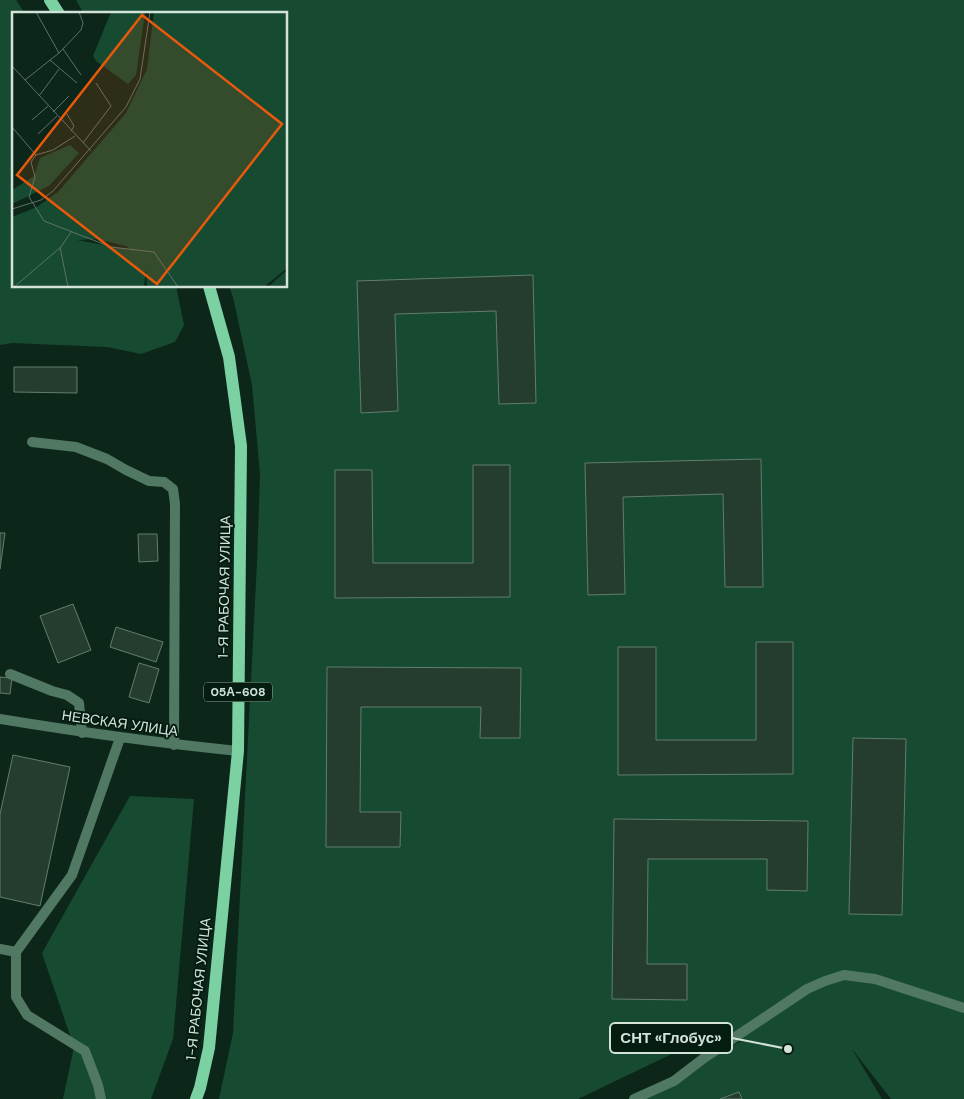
<svg xmlns="http://www.w3.org/2000/svg" width="964" height="1099" font-family="'DM Sans',sans-serif">
	<rect width="100%" height="100%" fill="#0d261a"/>
	<path fill="#164b32" d="M 0,0 L 16,0 L 25,14 L 14,14 L 14,286 L 176,286 L 184,325 L 175,342 L 141,354 L 107,347 L 12,343 L 0,345 Z
		M 76,0 L 964,0 L 964,1099 L 891,1099 L 852,1049 L 882,1099 L 628,1099 L 741,1041 L 705,1038 L 578,1099 L 219,1099 L 233,1033 L 257,563 L 260,474 L 252,385 L 233,297 L 229,286 L 286,286 L 286,14 L 84,14 Z
		M 130,796 L 194,799 L 173,1039 L 151,1099 L 63,1099 L 74,1047 L 42,953 Z"/>
	<path fill="#243d2f" stroke="#627d6d" d="M 533,275 L 536,403 L 499,404 L 496,311 L 395,314 L 398,411 L 361,413 L 357,281 Z
		M 14,367 L 77,367 L 77,393 L 14,392 Z
		M 761,459 L 763,587 L 725,587 L 723,494 L 623,497 L 625,594 L 588,595 L 585,463 Z
		M 473,465 L 510,465 L 510,597 L 335,598 L 335,470 L 372,470 L 373,563 L 473,563 Z
		M 0,533 L 5,533 L 0,569 Z
		M 138,534 L 157,534 L 158,561 L 139,562 Z
		M 73,604 L 91,650 L 58,663 L 40,616 Z
		M 116,627 L 163,642 L 156,662 L 110,647 Z
		M 756,642 L 793,642 L 793,774 L 618,775 L 618,647 L 656,647 L 656,740 L 756,740 Z
		M 139,663 L 159,669 L 149,703 L 129,697 Z
		M 327,667 L 521,668 L 520,738 L 480,738 L 481,707 L 361,707 L 360,812 L 401,812 L 400,847 L 326,847 Z
		M 0,677 L 12,678 L 10,694 L 0,693 Z
		M 853,738 L 906,739 L 902,915 L 849,914 Z
		M 13,755 L 70,767 L 40,906 L 0,897 L 0,814 Z
		M 614,819 L 808,821 L 807,891 L 767,890 L 767,859 L 648,859 L 647,964 L 687,964 L 687,1000 L 612,999 Z
		M 739,1092 L 742,1099 L 720,1099 Z"/>
	<g fill="none" stroke-linecap="round" stroke-linejoin="round">
		<path stroke="#507862" stroke-width="10" d="M 32,442 L 76,447 L 107,459 L 126,470 L 149,481 L 164,482 L 173,489 L 175,504 L 174,745
			M 10,674 L 52,691 L 67,695 L 79,703 L 82,733
			M 0,719 C 79,732 158,743 238,751
			M 0,949 L 16,952 L 16,997 L 27,1015 L 85,1051 L 98,1085 L 101,1099
			M 16,952 L 72,875 L 120,738
			M 634,1099 L 674,1081 L 704,1058 L 807,989 L 825,981 L 844,975 L 875,979 L 964,1008"/>
		<path stroke="#7cd1a3" stroke-width="12" d="M 50,0 L 59,14
			M 196,1099 L 200,1088 L 209,1048 L 238,751 L 241,446 L 229,357 L 209,286"/>
	</g>
	<g text-anchor="middle" stroke-width="4" stroke-linejoin="round" paint-order="stroke">
		<rect fill="#041d10" stroke="#96a89d" stroke-width="1" x="204" y="682.5" width="68" height="19" rx="4"/>
		<g font-size="12" font-weight="bold" fill="#d4e3da">
			<text x="238" y="696">05А-608</text>
		</g>
		<g font-size="14" fill="#d4e3da" stroke="#041d10">
			<text transform="translate(224 587) rotate(-89)" y="5">1-Я РАБОЧАЯ УЛИЦА</text>
			<text transform="translate(120 723) rotate(8)" y="5">НЕВСКАЯ УЛИЦА</text>
			<text transform="translate(198 989) rotate(-84)" y="5">1-Я РАБОЧАЯ УЛИЦА</text>
		</g>
	</g>
	<g transform="translate(12 12)">
		<rect width="275" height="275" fill="#0d261a"/>
		<path d="M 99,0 L 133,0 L 124,63 L 116,72 L 84,49 L 81,44 ZM 142,0 L 275,0 L 275,256 L 252,275 L 135,275 L 134,257 L 132,275 L 0,275 L 0,205 L 25,195 L 46,180 L 114,101 L 135,57 ZM 84,227 L 114,234 L 119,238 L 65,228 ZM 58,133 L 67,141 L 37,174 L 0,192 L 0,178 L 22,164 L 28,146 ZM 275,258 L 275,275 L 256,275 Z" fill="#164b32" fill-rule="evenodd"/>
		<path fill="none" stroke="#5d7267" stroke-width="1" d="M 24,0 L 47,41M 51,37 L 69,63M 38,48 L 65,71M 0,54 L 79,139M 13,68 L 47,41 L 69,18 L 71,11 L 67,0M 27,84 L 47,57M 41,100 L 57,84M 55,102 L 62,114 L 59,119M 20,108 L 36,94M 0,115 L 24,143 L 19,150 L 23,165 L 17,185 L 32,209 L 99,235 L 142,240 L 166,275M 26,122 L 45,104M 71,131 L 99,94 L 84,71M 24,143 L 41,138 L 63,124M 0,197 L 29,188 L 41,179 L 114,95 L 128,67 L 138,0M 48,235 L 56,275M 2,275 L 49,235 L 59,220"/>
		<path fill="#e8590c" fill-opacity="0.15" stroke="#e8590c" stroke-width="2.5" d="M 130,3 L 270,112 L 145,272 L 5,163 Z"/>
		<rect width="275" height="275" fill="none" stroke="#d4e3da" stroke-width="2.5"/>
	</g>
	<path fill="none" stroke="#d4e3da" stroke-width="2" d="M788 1049L732 1038"/>
	<circle fill="#d4e3da" stroke="#041d10" stroke-width="2" cx="788" cy="1049" r="5"/>
	<rect fill="#041d10" stroke="#d4e3da" stroke-width="2" x="610" y="1023" width="122" height="30" rx="5"/>
	<g font-size="15" text-anchor="middle" font-weight="bold" fill="#d4e3da">
		<text x="671" y="1043">СНТ «Глобус»</text>
	</g>
</svg>
